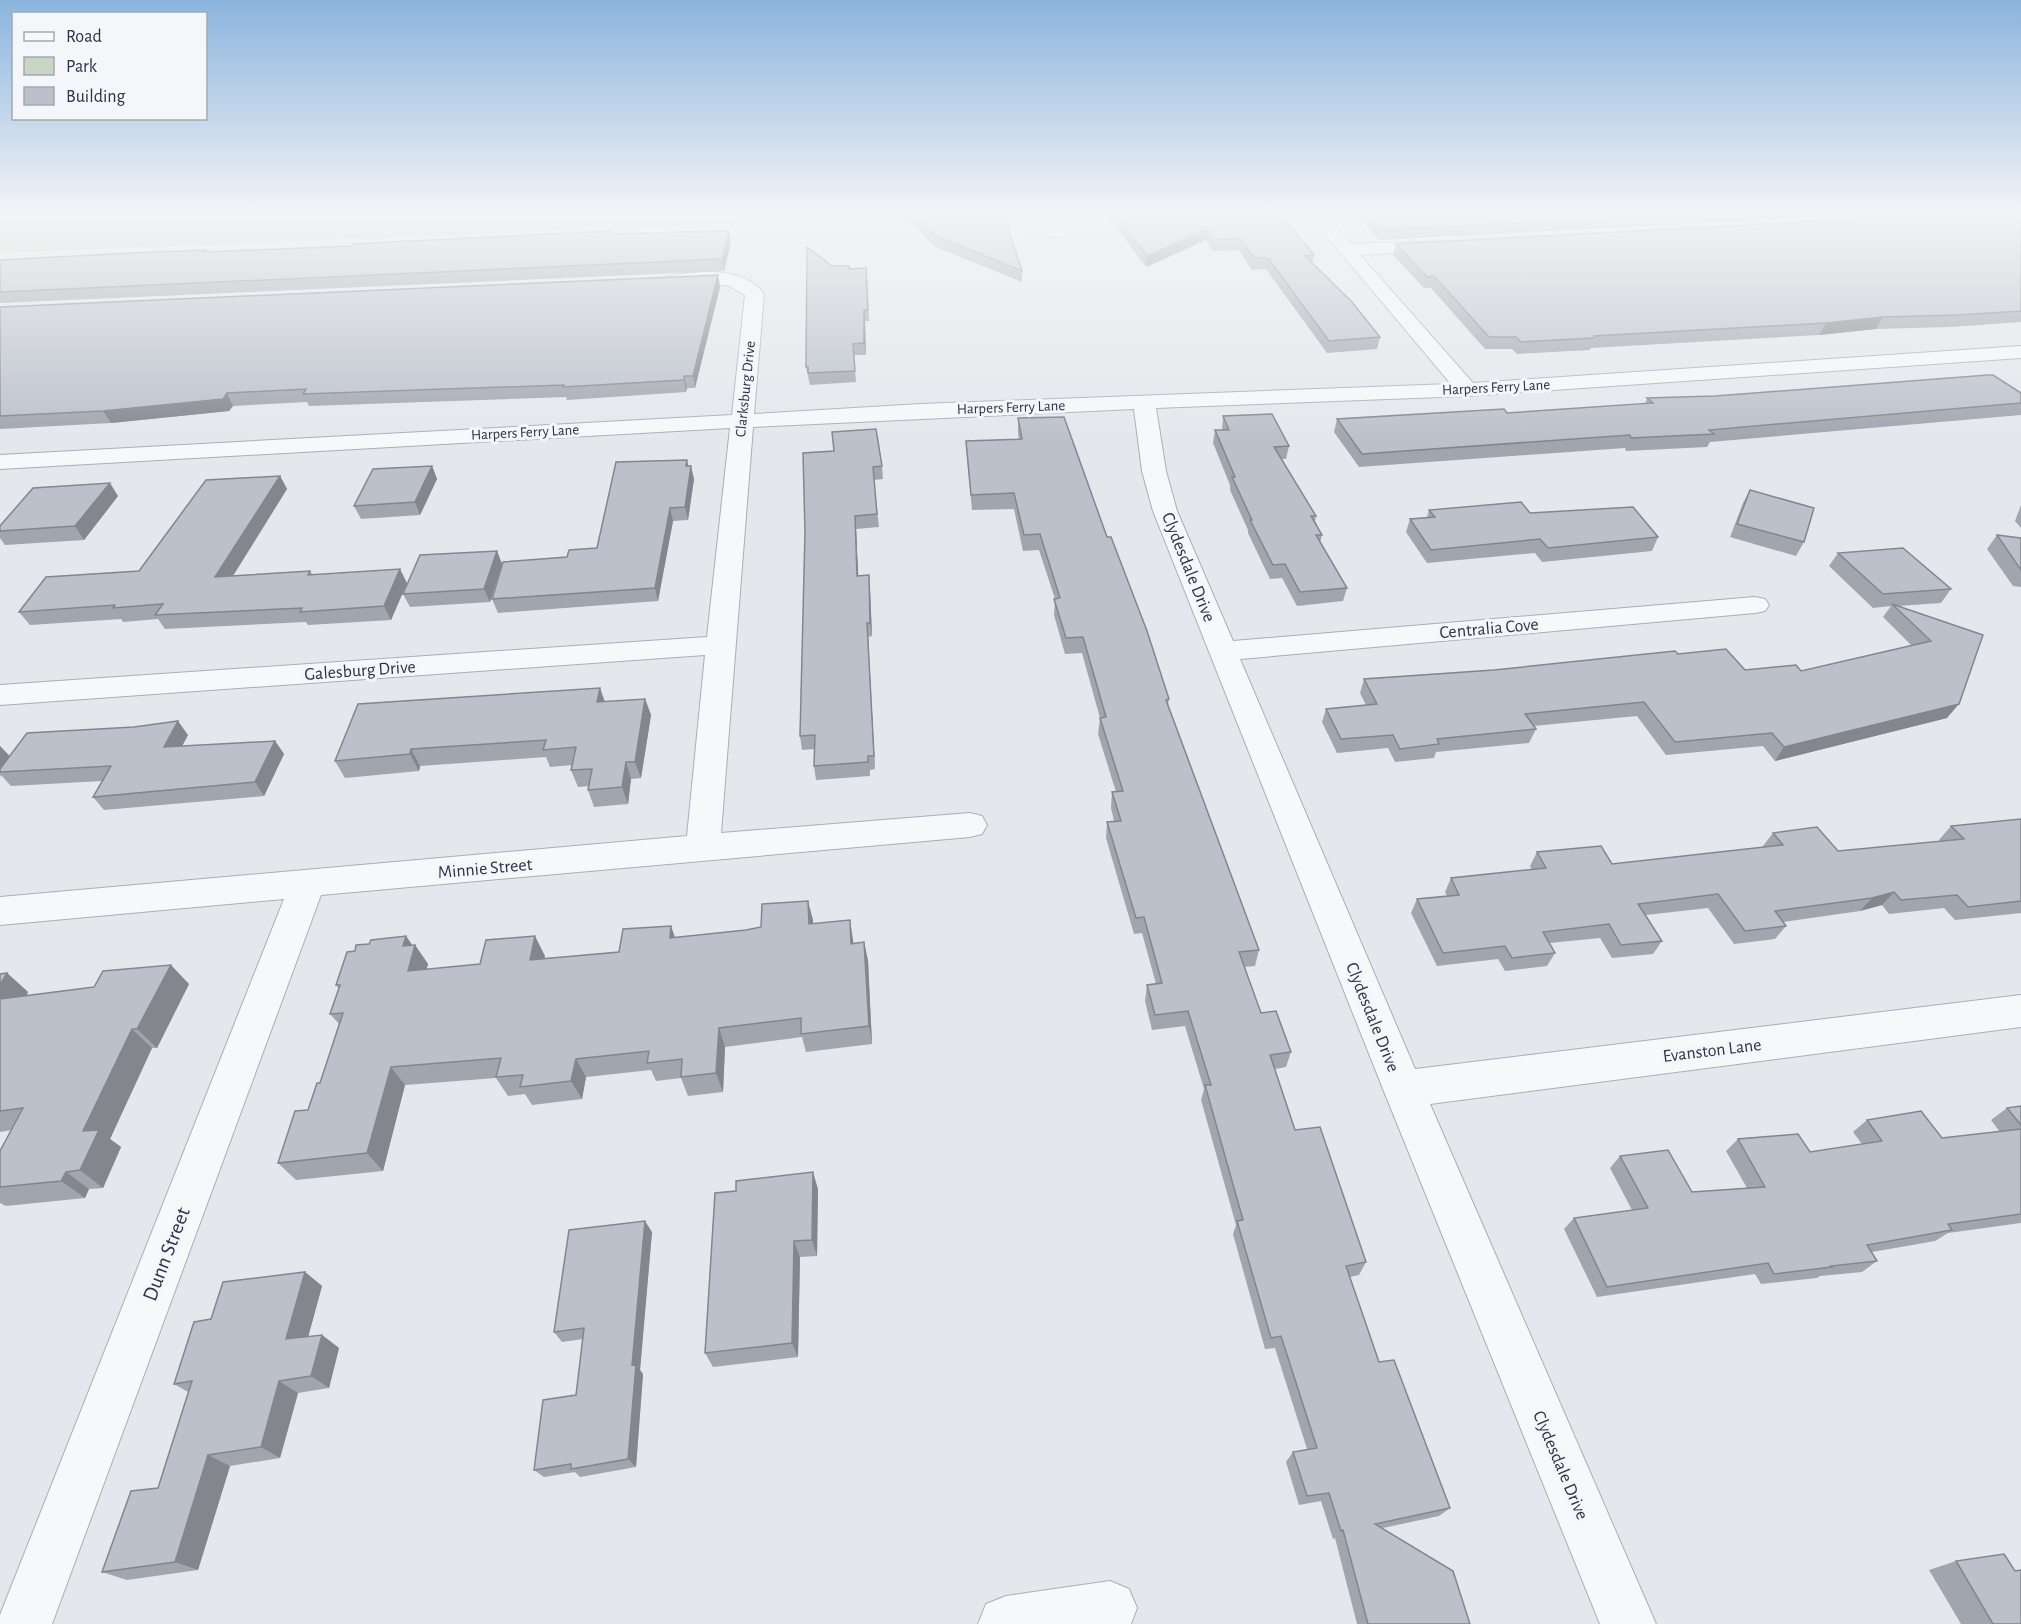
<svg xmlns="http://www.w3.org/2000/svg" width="2021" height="1624" font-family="'Alegreya Sans',sans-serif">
	<rect width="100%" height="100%" fill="#e4e7ec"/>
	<path fill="#c9d6c5" d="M 0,214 L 855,214 L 855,219 L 0,253 Z"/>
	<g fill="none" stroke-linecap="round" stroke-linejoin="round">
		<g stroke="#a9aeb7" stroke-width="2">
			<path id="street" d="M 1040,214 L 1056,214 L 1065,233 L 1062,237 L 1050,237 Z
				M 1308,214 L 1325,214 L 1351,244 L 1446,241 L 1449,245 L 1446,249 L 1440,250 L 1360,255 L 1473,383 L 2021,346 L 2021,358 L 1467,396 L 1156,408 L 1166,471 L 1177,511 L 1233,641 L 1755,597 L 1765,599 L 1769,605 L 1765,611 L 1755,613 L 1240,659 L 1415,1069 L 2021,995 L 2021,1027 L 1430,1104 L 1656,1624 L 1600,1624 L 1383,1089 L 1153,511 L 1142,471 L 1134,409 L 753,427 L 721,833 L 970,813 L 982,816 L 987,825 L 982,834 L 970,837 L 321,895 L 52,1624 L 0,1624 L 0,1615 L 284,899 L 0,925 L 0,897 L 687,836 L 705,655 L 0,705 L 0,685 L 707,637 L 730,428 L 0,469 L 0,455 L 732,415 L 745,295 L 727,285 L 673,287 L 666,285 L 664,281 L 666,277 C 696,270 745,266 764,294 L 754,414 L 921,404 L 1451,384 Z
				M 1961,214 L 2021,214 L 2021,218 L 1968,222 L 1962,221 L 1960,217 Z
				M 1110,1581 L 1129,1589 L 1137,1608 L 1131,1624 L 978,1624 L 986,1604 L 1006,1596 Z"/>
		</g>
		<use href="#street" fill="#f7f8fa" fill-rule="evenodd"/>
	</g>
	<path fill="#a1a5ae" d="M 902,214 L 1003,214 L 1022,271 L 1022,282 L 936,247 Z
		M 1106,214 L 1280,214 L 1314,255 L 1312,263 L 1380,337 L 1377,349 L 1327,353 L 1266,269 L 1252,270 L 1239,250 L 1212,251 L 1206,240 L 1146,267 Z
		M 1356,214 L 1868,214 L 1379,240 Z
		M 2021,219 L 2021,322 L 1951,327 L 1876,329 L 1819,335 L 1591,348 L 1590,350 L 1517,354 L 1512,349 L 1485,349 L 1431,288 L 1424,288 L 1393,255 L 1396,244 Z
		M 612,231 L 613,233 L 731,242 L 724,271 L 0,303 L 0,260 L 206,250 L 207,252 L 352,246 Z
		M 832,266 L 849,269 L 866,268 L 869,321 L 865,321 L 866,355 L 854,355 L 856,382 L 810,385 L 806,367 Z
		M 718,275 L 720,287 L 695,388 L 687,388 L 686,392 L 567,400 L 566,397 L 309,406 L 307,402 L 233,406 L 229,411 L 111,423 L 0,429 L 0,307 Z
		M 2021,393 L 2021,415 L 1710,442 L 1707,447 L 1626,451 L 1625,448 L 1359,467 L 1334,432 L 1337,419 L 1507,413 L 1645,404 L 1647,398 Z
		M 1223,416 L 1289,446 L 1286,459 L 1281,459 L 1316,516 L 1315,521 L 1322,535 L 1320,543 L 1347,588 L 1343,601 L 1297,606 L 1282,578 L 1270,579 L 1248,533 L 1248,530 L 1230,490 L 1230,485 L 1213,443 L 1215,430 L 1222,430 Z
		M 1018,418 L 1107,537 L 1169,699 L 1168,705 L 1259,950 L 1255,966 L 1244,967 L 1261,1013 L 1291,1052 L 1286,1067 L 1275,1069 L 1295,1130 L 1366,1262 L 1359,1275 L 1350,1277 L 1379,1362 L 1450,1508 L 1439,1516 L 1383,1528 L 1470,1624 L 1357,1624 L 1335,1538 L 1333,1539 L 1321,1501 L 1299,1505 L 1286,1462 L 1293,1452 L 1307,1449 L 1275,1348 L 1265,1349 L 1233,1234 L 1236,1225 L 1201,1100 L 1204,1089 L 1185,1026 L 1152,1030 L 1145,1001 L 1147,985 L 1156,984 L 1142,933 L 1134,934 L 1106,838 L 1107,822 L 1114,821 L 1111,808 L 1112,792 L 1116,792 L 1098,734 L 1100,718 L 1082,653 L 1065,654 L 1054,615 L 1055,599 L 1039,550 L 1023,551 L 1014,509 L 972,510 L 967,456 L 966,441 L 1019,439 L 1018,433 Z
		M 803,453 L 882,466 L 883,479 L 874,480 L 879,527 L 856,529 L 858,576 L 869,575 L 870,589 L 872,636 L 868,637 L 875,769 L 870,770 L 870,776 L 816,780 L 814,766 L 814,749 L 802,750 L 800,736 L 805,532 Z
		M 432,466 L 437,479 L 420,515 L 361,519 L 354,506 Z
		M 688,466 L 694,479 L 688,520 L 673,521 L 658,601 L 498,613 L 492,599 L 567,557 L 597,548 Z
		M 280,476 L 287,489 L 233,576 L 310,571 L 313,575 L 407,583 L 391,620 L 308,625 L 306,622 L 165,629 L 158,619 L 123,622 L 121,619 L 30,625 L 19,612 L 139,571 Z
		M 1750,490 L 1804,542 L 1796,556 L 1730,537 L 1743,503 Z
		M 118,496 L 84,540 L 5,545 L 0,538 L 0,526 Z
		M 2021,505 L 2021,528 L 2015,521 Z
		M 1429,510 L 1530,513 L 1658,537 L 1652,551 L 1542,562 L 1535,553 L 1427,563 L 1406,532 L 1410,519 L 1427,518 Z
		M 1997,535 L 2021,538 L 2021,587 L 2013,586 L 1987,549 Z
		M 497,551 L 502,564 L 490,602 L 410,607 L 403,594 Z
		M 1838,553 L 1951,589 L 1941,603 L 1898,606 L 1983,635 L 1947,718 L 1775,761 L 1763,746 L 1666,755 L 1637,716 L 1533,726 L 1536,729 L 1529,743 L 1436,752 L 1434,758 L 1395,762 L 1388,748 L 1337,753 L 1322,722 L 1326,709 L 1366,705 L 1360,693 L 1364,679 L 1494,670 L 1678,654 L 1745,670 L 1801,671 L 1912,646 L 1883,617 L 1891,606 L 1873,608 L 1829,566 Z
		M 645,699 L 651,715 L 641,778 L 631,779 L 628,804 L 594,807 L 588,790 L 589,786 L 578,787 L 571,770 L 572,765 L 550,767 L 546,757 L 420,766 L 419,771 L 345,778 L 335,761 L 605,702 Z
		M 188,735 L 182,746 L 275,741 L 284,754 L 264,796 L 104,810 L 93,797 L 102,781 L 11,786 L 1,775 L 0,777 L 0,746 L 10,756 Z
		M 2021,819 L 2021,913 L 1955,920 L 1944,908 L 1889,914 L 1882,905 L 1860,911 L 1783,922 L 1786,926 L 1775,939 L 1734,944 L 1708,908 L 1646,915 L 1662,941 L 1653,954 L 1612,958 L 1600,938 L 1549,943 L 1555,953 L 1547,966 L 1505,971 L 1498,959 L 1437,966 L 1411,913 L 1417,899 L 1447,896 L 1445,892 L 1451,878 L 1532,870 L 1530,866 L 1537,852 L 1612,864 L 1763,847 L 1763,846 L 1773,833 L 1838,851 L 1940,841 L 1939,840 L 1951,826 Z
		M 813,920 L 813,924 L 853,940 L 853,943 L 864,942 L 868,961 L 872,1044 L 806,1052 L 802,1037 L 725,1047 L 723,1092 L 688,1096 L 681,1078 L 656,1081 L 651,1070 L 586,1077 L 582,1099 L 532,1105 L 525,1094 L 508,1096 L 496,1078 L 405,1085 L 383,1171 L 296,1180 L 278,1163 L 308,1110 L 320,1083 L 339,1024 L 330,1014 L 339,989 L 336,985 L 355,951 L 369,944 L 406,936 L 412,945 L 415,945 L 428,964 L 426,970 L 480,964 L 545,956 L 545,958 L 619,952 L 675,937 L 746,930 Z
		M 7,973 L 28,992 L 27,996 L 189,984 L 157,1048 L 152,1048 L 110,1139 L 121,1147 L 103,1188 L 89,1189 L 85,1198 L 6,1206 L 0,1203 L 0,1151 L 11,1130 L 0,1132 L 0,974 Z
		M 2021,1106 L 2021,1223 L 1948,1233 L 1935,1241 L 1872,1252 L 1877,1261 L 1862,1272 L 1820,1276 L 1817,1278 L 1761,1284 L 1755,1274 L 1597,1297 L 1564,1229 L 1574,1218 L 1632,1210 L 1610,1168 L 1620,1156 L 1692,1192 L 1747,1188 L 1726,1151 L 1738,1139 L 1810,1152 L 1862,1144 L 1853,1132 L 1867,1120 L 1942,1138 L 2000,1132 L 1991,1120 L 2007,1108 Z
		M 818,1189 L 817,1256 L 800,1257 L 798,1357 L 713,1367 L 705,1353 Z
		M 652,1232 L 640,1370 L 643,1374 L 636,1467 L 580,1477 L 575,1472 L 544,1477 L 534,1470 L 576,1395 L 583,1339 L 562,1342 L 554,1332 Z
		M 305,1272 L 322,1286 L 308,1337 L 322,1335 L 339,1348 L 329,1388 L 298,1393 L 280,1458 L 230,1466 L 198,1570 L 127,1580 L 102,1572 L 158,1488 L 188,1392 L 174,1384 L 211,1319 Z
		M 1956,1561 L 2015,1571 L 2021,1624 L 1961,1624 L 1929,1570 Z"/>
	<path fill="#83868d" d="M 1208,229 L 1206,240 L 1146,267 L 1147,256 Z
		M 729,231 L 731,242 L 724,271 L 722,259 Z
		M 718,275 L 720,287 L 695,388 L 693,376 Z
		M 864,310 L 865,321 L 866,355 L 864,343 Z
		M 1883,317 L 1876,329 L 1819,335 L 1826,323 Z
		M 684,376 L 687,388 L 686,392 L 684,380 Z
		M 227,393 L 233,406 L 229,411 L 111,423 L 103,411 Z
		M 687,460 L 690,473 L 691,466 L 694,479 L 688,520 L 685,507 Z
		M 432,466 L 437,479 L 420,515 L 415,502 Z
		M 280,476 L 287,489 L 224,590 L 215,577 Z
		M 110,483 L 118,496 L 84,540 L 75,526 Z
		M 670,508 L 673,521 L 658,601 L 655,588 Z
		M 855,516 L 856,529 L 859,590 L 857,576 Z
		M 497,551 L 502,564 L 490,602 L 484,589 Z
		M 400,569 L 407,583 L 391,620 L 384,606 Z
		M 869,575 L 870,589 L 872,636 L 870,623 Z
		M 867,623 L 868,637 L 875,769 L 874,756 Z
		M 600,688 L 606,705 L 597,702 Z
		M 645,699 L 651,715 L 641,778 L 635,762 Z
		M 1959,704 L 1947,718 L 1775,761 L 1784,747 Z
		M 178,721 L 188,735 L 174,761 L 164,747 Z
		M 275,741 L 284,754 L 264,796 L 255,782 Z
		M 0,746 L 12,759 L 0,772 Z
		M 411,749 L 420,766 L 419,771 L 410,754 Z
		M 626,762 L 631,779 L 628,804 L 622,787 Z
		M 1894,892 L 1882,905 L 1860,911 L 1872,898 Z
		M 808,901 L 813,920 L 813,944 L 809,924 Z
		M 850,920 L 853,940 L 855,963 L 851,944 Z
		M 671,926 L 678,946 L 670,938 Z
		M 406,936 L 414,948 L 415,945 L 428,964 L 421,991 L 408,971 L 403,946 Z
		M 535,936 L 545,956 L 540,979 L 530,960 Z
		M 864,942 L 868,961 L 872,1044 L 869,1026 Z
		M 171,965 L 189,984 L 157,1048 L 137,1029 Z
		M 7,973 L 28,992 L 14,1019 L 0,1007 L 0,985 Z
		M 719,1028 L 725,1047 L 723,1092 L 716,1073 Z
		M 132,1029 L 152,1048 L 110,1139 L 121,1147 L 103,1188 L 80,1170 L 83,1131 Z
		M 576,1059 L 586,1077 L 582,1099 L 571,1081 Z
		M 391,1067 L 405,1085 L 383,1171 L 367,1153 Z
		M 66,1172 L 89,1189 L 85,1198 L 61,1181 Z
		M 813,1172 L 818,1189 L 817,1256 L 812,1240 Z
		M 645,1221 L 652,1232 L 640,1370 L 643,1374 L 636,1467 L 628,1459 L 632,1365 Z
		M 794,1241 L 800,1257 L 798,1357 L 792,1343 Z
		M 305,1272 L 322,1286 L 304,1352 L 286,1339 Z
		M 322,1335 L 339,1348 L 329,1388 L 311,1376 Z
		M 279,1381 L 298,1393 L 280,1458 L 261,1447 Z
		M 208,1455 L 230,1466 L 198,1570 L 175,1562 Z"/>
	<path fill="#bbc0ca" stroke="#83868d" stroke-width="1.5" d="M 912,214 L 1003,214 L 1022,271 L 936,236 Z
		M 1114,214 L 1280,214 L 1314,255 L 1305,256 L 1352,302 L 1380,337 L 1329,341 L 1268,258 L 1254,258 L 1240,239 L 1213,240 L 1208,229 L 1147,256 Z
		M 1368,214 L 1677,214 L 1382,230 Z
		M 1954,214 L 2011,214 L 2021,219 L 2021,311 L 1958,315 L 1883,317 L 1826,323 L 1594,336 L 1594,338 L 1521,342 L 1516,337 L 1489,337 L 1434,276 L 1427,277 L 1396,244 Z
		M 612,231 L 611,234 L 729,231 L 722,259 L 0,292 L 0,260 L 130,253 L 206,250 L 203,252 L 352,246 L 353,244 Z
		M 807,247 L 832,266 L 849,266 L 849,269 L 866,268 L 868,310 L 864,310 L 864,343 L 853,344 L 855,371 L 808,373 L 808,367 L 806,367 Z
		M 718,275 L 693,376 L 684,376 L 684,380 L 563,387 L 564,385 L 303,394 L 306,389 L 227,393 L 223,399 L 103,411 L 0,416 L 0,307 Z
		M 1988,375 L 1993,375 L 2021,393 L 2021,403 L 1709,430 L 1714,434 L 1631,438 L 1630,435 L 1362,454 L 1337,419 L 1504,409 L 1507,413 L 1653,403 L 1647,398 L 1715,396 Z
		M 1272,414 L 1289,446 L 1274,447 L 1316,516 L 1311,516 L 1322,535 L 1316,535 L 1347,588 L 1300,592 L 1285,564 L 1273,565 L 1250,520 L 1252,520 L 1232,477 L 1235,477 L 1215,430 L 1229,430 L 1223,416 Z
		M 1064,417 L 1107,537 L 1111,537 L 1147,631 L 1169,699 L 1166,700 L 1259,950 L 1239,952 L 1261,1013 L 1276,1011 L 1291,1052 L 1270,1055 L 1295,1130 L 1320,1127 L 1366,1262 L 1346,1266 L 1379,1362 L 1394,1360 L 1450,1508 L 1375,1524 L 1453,1571 L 1470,1624 L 1368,1624 L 1343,1530 L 1341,1531 L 1329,1493 L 1307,1496 L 1293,1452 L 1317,1448 L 1281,1336 L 1271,1338 L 1237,1221 L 1243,1220 L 1205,1085 L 1211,1085 L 1188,1011 L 1155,1015 L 1147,985 L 1162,983 L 1144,917 L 1136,918 L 1107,822 L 1121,821 L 1112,792 L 1123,791 L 1100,718 L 1106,717 L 1083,637 L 1066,638 L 1054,599 L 1060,598 L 1040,534 L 1024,535 L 1014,493 L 971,495 L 966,441 L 1022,439 L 1018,418 Z
		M 876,429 L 882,466 L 873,467 L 877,514 L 855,516 L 857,576 L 869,575 L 870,623 L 867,623 L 874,756 L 868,756 L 868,762 L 814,766 L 815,735 L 800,736 L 805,532 L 803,453 L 834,451 L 832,432 Z
		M 687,460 L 686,466 L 691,466 L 685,507 L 670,508 L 655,588 L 492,599 L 503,562 L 567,557 L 569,550 L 597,548 L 616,462 Z
		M 432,466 L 415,502 L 354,506 L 373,469 Z
		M 280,476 L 215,577 L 310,571 L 308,575 L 400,569 L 384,606 L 300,612 L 302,608 L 155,615 L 163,604 L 113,608 L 115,605 L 19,612 L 46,577 L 139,571 L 206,480 Z
		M 110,483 L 75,526 L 0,531 L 0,526 L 33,488 Z
		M 1750,490 L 1814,508 L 1804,542 L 1737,524 Z
		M 1521,502 L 1530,513 L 1633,507 L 1658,537 L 1548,548 L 1540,539 L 1431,550 L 1410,519 L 1435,517 L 1429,510 Z
		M 1997,535 L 2021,538 L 2021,570 Z
		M 1903,548 L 1951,589 L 1883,594 L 1838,553 Z
		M 497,551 L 484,589 L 403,594 L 420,555 Z
		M 1892,604 L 1983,635 L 1959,704 L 1784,747 L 1772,733 L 1675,742 L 1644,702 L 1525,714 L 1536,729 L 1437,739 L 1439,744 L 1400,749 L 1393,735 L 1341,739 L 1326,709 L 1377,704 L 1364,679 L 1494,670 L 1675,651 L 1678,654 L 1726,649 L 1745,670 L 1796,665 L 1801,671 L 1931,641 Z
		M 600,688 L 597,702 L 645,699 L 635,762 L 626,762 L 622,787 L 588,790 L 592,769 L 571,770 L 576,747 L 543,750 L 546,740 L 411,749 L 410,754 L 335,761 L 358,704 Z
		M 178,721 L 164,747 L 275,741 L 255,782 L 93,797 L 111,766 L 0,772 L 0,769 L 27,733 L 134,727 Z
		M 2021,819 L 2021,901 L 1968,907 L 1957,895 L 1901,900 L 1894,892 L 1872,898 L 1775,911 L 1786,926 L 1745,931 L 1718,894 L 1638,904 L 1662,941 L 1621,945 L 1609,924 L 1543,932 L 1555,953 L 1512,958 L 1505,946 L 1443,953 L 1417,899 L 1459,895 L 1451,878 L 1546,868 L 1537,852 L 1601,846 L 1612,864 L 1783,845 L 1773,833 L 1817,827 L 1838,851 L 1964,839 L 1951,826 Z
		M 808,901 L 809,924 L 850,920 L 851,944 L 864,942 L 869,1026 L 801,1034 L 801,1018 L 719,1028 L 716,1073 L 681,1077 L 682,1059 L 647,1063 L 649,1051 L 576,1059 L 571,1081 L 520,1087 L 523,1075 L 496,1077 L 501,1058 L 391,1067 L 367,1153 L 278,1163 L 295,1111 L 308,1110 L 317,1083 L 320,1083 L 343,1013 L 330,1014 L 340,985 L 336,985 L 347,952 L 355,951 L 356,945 L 369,944 L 371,940 L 406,936 L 403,946 L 415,945 L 408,971 L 480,964 L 486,940 L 535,936 L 530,960 L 619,952 L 623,929 L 671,926 L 670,938 L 746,930 L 761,927 L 762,904 Z
		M 171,965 L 137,1029 L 132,1029 L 83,1131 L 99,1130 L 80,1170 L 66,1172 L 61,1181 L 0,1187 L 0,1151 L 23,1108 L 0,1111 L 0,999 L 94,987 L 103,971 Z
		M 7,973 L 0,985 L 0,974 Z
		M 2021,1106 L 2021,1125 L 2007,1108 Z
		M 1921,1111 L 1942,1138 L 2021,1129 L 2021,1214 L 1948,1224 L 1952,1230 L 1867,1245 L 1877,1261 L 1831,1266 L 1832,1267 L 1774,1274 L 1768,1263 L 1607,1287 L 1574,1218 L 1648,1208 L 1620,1156 L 1668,1150 L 1692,1192 L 1765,1187 L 1738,1139 L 1798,1134 L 1810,1152 L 1882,1141 L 1867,1120 Z
		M 813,1172 L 812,1240 L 794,1241 L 792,1343 L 705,1353 L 715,1193 L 736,1191 L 736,1181 Z
		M 645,1221 L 632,1365 L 636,1364 L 628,1459 L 571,1469 L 571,1464 L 534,1470 L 543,1400 L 576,1395 L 584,1328 L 554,1332 L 569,1230 Z
		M 305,1272 L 286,1339 L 322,1335 L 311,1376 L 279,1381 L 261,1447 L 208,1455 L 175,1562 L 102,1572 L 131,1491 L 158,1488 L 192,1381 L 174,1384 L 194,1322 L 211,1319 L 223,1282 Z
		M 2004,1554 L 2015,1571 L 2021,1570 L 2021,1624 L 1993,1624 L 1956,1561 Z"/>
	<linearGradient id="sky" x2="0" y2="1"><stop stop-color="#8bb4dd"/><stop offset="0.48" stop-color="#f3f4f6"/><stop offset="1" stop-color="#f3f4f6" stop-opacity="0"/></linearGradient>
	<rect width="2021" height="442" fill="url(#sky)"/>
	<g text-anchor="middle" stroke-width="6" stroke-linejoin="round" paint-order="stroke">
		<g font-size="15" fill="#2b3445" stroke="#f4f6f9">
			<text transform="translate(1496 387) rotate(-3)" y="5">Harpers Ferry Lane</text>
			<text transform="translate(745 389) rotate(-84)" y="5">Clarksburg Drive</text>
			<text transform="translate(1011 407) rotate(-2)" y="5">Harpers Ferry Lane</text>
			<text transform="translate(525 432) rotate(-3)" y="5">Harpers Ferry Lane</text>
		</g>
		<g font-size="18" fill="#2b3445" stroke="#f4f6f9">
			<text transform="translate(1189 567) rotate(68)" y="6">Clydesdale Drive</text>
			<text transform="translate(1489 628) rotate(-5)" y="6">Centralia Cove</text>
			<text transform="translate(360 670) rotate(-4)" y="6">Galesburg Drive</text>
			<text transform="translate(485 868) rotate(-5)" y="6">Minnie Street</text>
			<text transform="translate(1373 1017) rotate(68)" y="6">Clydesdale Drive</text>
			<text transform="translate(1712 1050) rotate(-7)" y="6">Evanston Lane</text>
			<text transform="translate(1561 1465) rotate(67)" y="6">Clydesdale Drive</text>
		</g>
		<g font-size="21" fill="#2b3445" stroke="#f4f6f9">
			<text transform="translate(166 1254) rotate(-69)" y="7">Dunn Street</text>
		</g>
	</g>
	<rect x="12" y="12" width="195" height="108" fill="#f4f6f9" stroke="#a4a8b1" stroke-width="1.5"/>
	<rect x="24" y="32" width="30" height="9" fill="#f7f8fa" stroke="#a4a8b1" stroke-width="1.5"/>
	<text x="66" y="42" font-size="18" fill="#2b3445">Road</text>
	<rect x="24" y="57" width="30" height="18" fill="#c9d6c5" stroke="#a4a8b1" stroke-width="1.5"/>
	<text x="66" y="72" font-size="18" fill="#2b3445">Park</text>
	<rect x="24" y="87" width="30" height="18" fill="#bbc0ca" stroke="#a4a8b1" stroke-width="1.5"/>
	<text x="66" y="102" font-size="18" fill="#2b3445">Building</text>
</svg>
